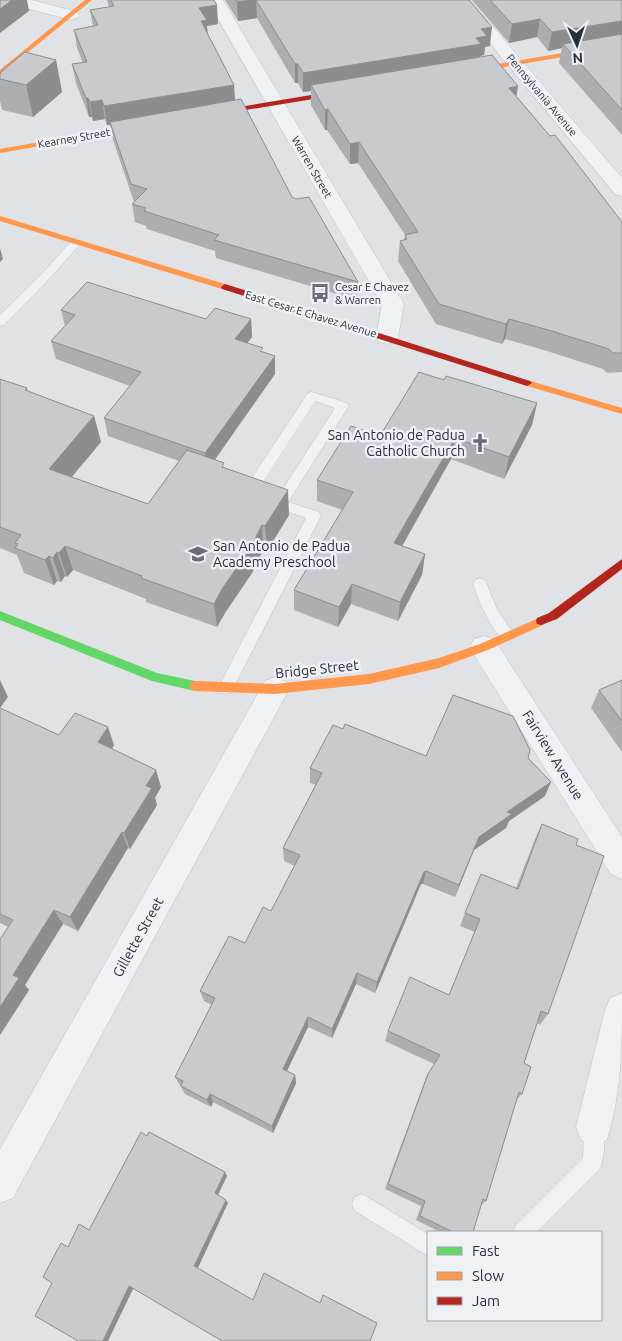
<svg xmlns="http://www.w3.org/2000/svg" width="622" height="1341" font-family="Ubuntu,sans-serif">
	<rect width="100%" height="100%" fill="#e1e2e6"/>
	<g fill="none" stroke-linecap="round" stroke-linejoin="round">
		<g stroke="#bfc0c4" stroke-width="1">
			<path id="lane" d="M 77,238 L 82,241 L 81,243 L 50,278 L 4,325 L 0,326 L 0,315 L 42,274 L 73,239 Z
				M 312,392 L 347,403 L 349,406 L 288,502 L 319,512 L 321,516 L 231,693 L 226,694 L 221,693 L 218,688 L 306,518 L 244,496 L 242,493 L 308,393 ZM 315,401 L 335,408 L 277,498 L 257,491 Z
				M 480,578 L 485,580 L 497,609 L 515,636 L 513,640 C 495,646 478,598 473,584 L 475,580 Z
				M 594,1117 L 601,1120 C 606,1133 605,1156 600,1169 L 537,1232 L 513,1232 L 516,1225 L 583,1158 L 584,1127 L 587,1120 Z
				M 362,1194 L 428,1234 L 428,1256 L 355,1211 L 352,1204 L 355,1197 Z"/>
		</g>
		<g stroke="#bfc0c4" stroke-width="1">
			<path id="street" d="M 5,0 L 32,0 L 77,12 L 79,15 L 77,18 L 71,20 L 7,3 Z
				M 207,0 L 223,0 L 404,304 L 398,337 L 395,342 L 387,344 L 379,342 L 376,337 L 382,304 Z
				M 454,0 L 470,0 L 622,178 L 622,196 L 615,194 Z
				M 484,636 L 494,639 L 622,837 L 622,879 L 611,874 L 474,655 L 470,647 L 474,639 Z
				M 275,677 L 285,681 L 289,689 L 285,697 L 13,1198 L 0,1203 L 0,1149 L 265,681 Z
				M 622,993 C 622,1044 622,1092 607,1140 L 594,1145 L 581,1140 L 576,1127 L 605,1010 L 610,998 Z"/>
		</g>
		<use href="#lane" fill="#f0f1f3" fill-rule="evenodd"/>
		<use href="#street" fill="#f0f1f3" fill-rule="evenodd"/>
		<path fill="#63d668" fill-rule="evenodd" d="M 0,611 L 157,673 L 195,681 L 199,683 L 201,686 L 199,689 L 195,691 L 152,681 L 0,620 Z"/>
		<path fill="#ff974d" fill-rule="evenodd" d="M 85,0 L 92,0 L 0,75 L 0,70 Z
			M 622,43 L 622,47 L 463,74 L 460,72 L 463,70 Z
			M 147,123 L 151,125 L 150,127 L 0,153 L 0,149 Z
			M 0,216 L 228,285 L 229,287 L 228,289 L 222,289 L 0,221 Z
			M 527,380 L 622,408 L 622,414 L 524,385 L 524,381 Z
			M 541,617 L 545,618 L 546,621 L 545,624 L 488,650 L 439,668 L 369,684 L 275,694 L 195,691 L 191,689 L 189,686 L 191,683 L 195,681 L 275,684 L 369,674 L 439,658 L 480,644 Z"/>
		<path fill="#b3261e" fill-rule="evenodd" d="M 347,89 L 351,91 L 350,93 L 209,116 L 205,114 L 209,112 Z
			M 225,284 L 530,381 L 532,383 L 527,386 L 524,385 L 222,289 L 221,287 Z
			M 622,559 L 622,569 L 557,619 L 541,625 L 537,624 L 536,621 L 537,618 L 549,613 Z"/>
	</g>
	<path fill="#adaeb1" d="M 107,0 L 214,0 L 218,24 L 207,26 L 208,35 L 234,85 L 235,100 L 292,197 L 358,282 L 357,300 L 216,258 L 215,251 L 147,229 L 146,226 L 135,222 L 132,204 L 134,202 L 113,140 L 110,125 L 107,125 L 105,119 L 93,121 L 92,117 L 89,117 L 76,83 L 72,64 L 83,63 L 77,48 L 74,30 L 93,26 L 90,10 L 109,7 Z
		M 225,0 L 469,0 L 490,46 L 485,47 L 484,55 L 480,56 L 479,57 L 516,96 L 622,222 L 622,372 L 607,373 L 603,369 L 547,351 L 505,339 L 502,344 L 436,324 L 398,261 L 400,241 L 404,240 L 405,235 L 358,163 L 350,164 L 327,130 L 325,130 L 311,105 L 311,91 L 303,92 L 298,83 L 295,83 L 257,18 L 238,21 Z
		M 472,0 L 622,0 L 622,135 L 559,63 L 562,48 L 548,51 L 537,37 L 509,43 Z
		M 56,60 L 62,92 L 33,117 L 2,110 L 0,101 L 0,73 Z
		M 61,310 L 206,319 L 251,319 L 252,337 L 247,343 L 263,352 L 275,356 L 275,374 L 214,460 L 289,515 L 267,551 L 263,550 L 252,573 L 225,613 L 217,627 L 146,602 L 146,599 L 73,570 L 67,577 L 65,576 L 61,582 L 57,581 L 54,585 L 24,573 L 17,555 L 0,548 L 0,379 L 27,388 L 28,392 L 94,416 L 101,442 L 72,477 L 148,504 L 179,461 L 108,436 L 104,418 L 130,386 L 56,359 L 51,341 L 65,326 Z
		M 444,380 L 537,403 L 532,425 L 504,479 L 451,459 L 402,546 L 425,554 L 422,575 L 398,621 L 351,604 L 338,627 L 294,610 L 294,590 L 342,510 L 317,501 L 317,480 L 380,436 Z
		M 622,680 L 622,752 L 591,708 L 599,690 Z
		M 0,708 L 59,735 L 114,745 L 112,749 L 161,787 L 155,798 L 157,805 L 130,849 L 128,848 L 78,931 L 63,924 L 25,985 L 29,990 L 0,1035 L 8,927 L 0,923 Z
		M 343,729 L 426,756 L 528,758 L 545,796 L 509,821 L 506,828 L 474,850 L 455,897 L 423,884 L 421,884 L 375,993 L 356,984 L 332,1038 L 308,1027 L 287,1071 L 295,1075 L 296,1083 L 273,1133 L 213,1102 L 211,1107 L 185,1094 L 175,1077 L 212,1005 L 204,1001 L 200,991 L 245,943 L 271,911 L 295,866 L 284,861 L 283,848 L 316,785 L 310,783 L 310,768 Z
		M 542,824 L 576,845 L 548,1014 L 540,1025 L 537,1023 L 524,1063 L 522,1094 L 516,1100 L 486,1201 L 481,1205 L 473,1232 L 440,1232 L 416,1220 L 421,1206 L 385,1189 L 424,1083 L 428,1074 L 434,1064 L 385,1041 L 388,1031 L 449,995 L 475,932 L 460,926 L 465,913 L 516,888 L 535,839 Z"/>
	<path fill="#8d8d90" d="M 12,0 L 27,0 L 29,11 L 0,33 L 0,9 Z
		M 252,0 L 256,0 L 257,18 L 238,21 L 237,2 Z
		M 217,5 L 218,24 L 207,26 L 208,39 L 202,40 L 199,8 Z
		M 540,19 L 537,37 L 509,43 L 512,24 Z
		M 622,21 L 622,39 L 563,44 L 562,48 L 548,51 L 552,32 Z
		M 492,27 L 490,46 L 485,47 L 484,55 L 480,56 L 479,62 L 311,85 L 311,91 L 303,92 L 303,73 L 476,38 L 481,29 Z
		M 56,60 L 62,92 L 33,117 L 26,85 Z
		M 295,64 L 298,64 L 298,83 L 295,83 Z
		M 234,85 L 235,103 L 110,122 L 110,125 L 107,125 L 104,106 Z
		M 518,86 L 515,106 L 509,88 Z
		M 86,98 L 88,98 L 92,117 L 89,117 Z
		M 102,100 L 105,119 L 93,121 L 90,102 Z
		M 328,109 L 327,130 L 325,130 L 325,110 Z
		M 359,142 L 358,163 L 350,164 L 350,144 Z
		M 0,248 L 3,259 L 0,262 Z
		M 251,319 L 252,337 L 236,358 L 235,339 Z
		M 509,319 L 505,339 L 502,344 L 506,324 Z
		M 275,356 L 275,374 L 207,471 L 205,453 Z
		M 537,403 L 532,425 L 504,479 L 509,457 Z
		M 94,416 L 101,442 L 57,494 L 49,469 Z
		M 455,438 L 451,459 L 392,564 L 394,543 Z
		M 288,490 L 289,515 L 267,551 L 265,526 Z
		M 262,525 L 263,550 L 252,573 L 225,613 L 217,627 L 214,604 L 222,589 Z
		M 65,546 L 73,570 L 67,577 L 59,553 Z
		M 57,552 L 65,576 L 61,582 L 53,558 Z
		M 425,554 L 422,575 L 398,621 L 400,602 Z
		M 49,556 L 57,581 L 54,585 L 45,560 Z
		M 352,584 L 351,604 L 338,627 L 339,607 Z
		M 0,680 L 8,697 L 0,708 Z
		M 108,727 L 114,745 L 104,760 L 98,742 Z
		M 156,770 L 161,787 L 155,798 L 157,805 L 130,849 L 124,833 L 146,786 Z
		M 551,782 L 545,796 L 509,821 L 506,828 L 474,850 L 455,897 L 459,885 L 479,837 L 507,812 Z
		M 122,832 L 128,848 L 78,931 L 70,917 Z
		M 426,871 L 423,884 L 421,884 L 375,993 L 377,982 L 424,872 Z
		M 54,910 L 63,924 L 25,985 L 29,990 L 0,1035 L 0,1007 L 13,975 Z
		M 357,973 L 356,984 L 332,1038 L 332,1029 Z
		M 308,1017 L 308,1027 L 284,1077 L 283,1069 Z
		M 295,1075 L 296,1083 L 273,1133 L 272,1126 Z
		M 210,1094 L 213,1102 L 211,1107 L 207,1100 Z
		M 225,1172 L 227,1176 L 217,1197 L 215,1193 Z
		M 226,1200 L 228,1203 L 198,1268 L 194,1266 Z
		M 129,1286 L 134,1287 L 108,1341 L 103,1341 Z"/>
	<path fill="#c9cace" stroke="#8d8d90" d="M 0,0 L 12,0 L 0,9 Z
		M 111,0 L 214,0 L 217,5 L 199,8 L 207,20 L 201,21 L 234,85 L 104,106 L 102,100 L 90,102 L 88,98 L 86,98 L 72,64 L 87,62 L 74,30 L 98,25 L 90,10 L 114,6 Z
		M 235,0 L 252,0 L 237,2 Z
		M 256,0 L 469,0 L 492,27 L 481,29 L 487,36 L 476,38 L 481,44 L 303,73 L 298,64 L 295,64 Z
		M 490,0 L 622,0 L 622,21 L 552,32 L 540,19 L 512,24 Z
		M 622,34 L 622,110 L 563,44 Z
		M 25,52 L 56,60 L 26,85 L 0,79 L 0,73 Z
		M 492,55 L 518,86 L 509,88 L 550,136 L 555,135 L 622,222 L 622,353 L 613,353 L 609,349 L 552,331 L 509,319 L 506,324 L 439,304 L 400,241 L 407,239 L 405,235 L 418,232 L 359,142 L 350,144 L 328,109 L 325,110 L 311,85 Z
		M 241,99 L 292,197 L 296,199 L 309,197 L 358,282 L 214,240 L 219,235 L 144,211 L 146,208 L 132,204 L 147,189 L 131,184 L 110,122 Z
		M 87,282 L 206,319 L 215,308 L 251,319 L 235,339 L 263,348 L 260,351 L 275,356 L 205,453 L 104,418 L 141,372 L 51,341 L 75,315 L 61,310 Z
		M 419,372 L 444,380 L 446,376 L 537,403 L 509,457 L 455,438 L 394,543 L 425,554 L 400,602 L 352,584 L 339,607 L 294,590 L 353,492 L 317,480 L 351,426 L 380,436 Z
		M 0,379 L 27,388 L 25,390 L 94,416 L 49,469 L 148,504 L 187,450 L 224,463 L 222,467 L 288,490 L 265,526 L 262,525 L 250,549 L 222,589 L 214,604 L 141,578 L 142,576 L 65,546 L 59,553 L 57,552 L 53,558 L 49,556 L 45,560 L 15,548 L 18,544 L 15,543 L 21,535 L 0,527 Z
		M 622,680 L 622,721 L 599,690 Z
		M 453,695 L 513,716 L 530,750 L 528,758 L 551,782 L 507,812 L 512,814 L 479,837 L 459,885 L 426,871 L 424,872 L 377,982 L 357,973 L 332,1029 L 308,1017 L 283,1069 L 295,1075 L 272,1126 L 210,1094 L 207,1100 L 181,1086 L 183,1081 L 175,1077 L 215,998 L 200,991 L 229,936 L 245,943 L 263,907 L 271,911 L 300,855 L 283,848 L 322,773 L 310,768 L 333,725 L 343,729 L 345,724 L 426,756 Z
		M 0,708 L 59,735 L 75,713 L 108,727 L 98,742 L 156,770 L 146,786 L 152,788 L 124,833 L 122,832 L 70,917 L 54,910 L 13,975 L 19,978 L 0,1007 L 0,939 L 13,920 L 0,914 Z
		M 542,824 L 578,839 L 576,845 L 604,856 L 548,1014 L 541,1011 L 524,1063 L 531,1067 L 522,1094 L 519,1092 L 486,1201 L 483,1199 L 473,1232 L 453,1232 L 420,1216 L 425,1201 L 388,1184 L 428,1074 L 440,1055 L 388,1031 L 410,977 L 449,995 L 480,919 L 465,913 L 481,874 L 518,889 Z
		M 141,1132 L 147,1136 L 149,1132 L 225,1172 L 215,1193 L 226,1200 L 194,1266 L 253,1300 L 264,1273 L 320,1303 L 323,1295 L 377,1323 L 370,1341 L 222,1341 L 129,1286 L 103,1341 L 78,1341 L 35,1316 L 52,1283 L 43,1277 L 61,1243 L 68,1247 L 79,1224 L 89,1230 Z"/>
	<defs>
		<g id="bus-bare" transform="scale(1.5)"><path d="M-5-6H5V4H4V6H2V4H-2V6H-4V4H-5ZM-3.5-4V0h7V-4ZM-3.5 1.2v1.5H-2V1.2ZM2 1.2v1.5H3.5V1.2Z" fill="#696d79" stroke="#eff1f5" stroke-width="2.5" paint-order="stroke"/></g>
		<g id="church-bare" transform="scale(1.5)"><path d="M-1.2-6h2.4v3.5h3.3v2.4h-3.3V6h-2.4V-.1h-3.3v-2.4h3.3Z" fill="#696d79" stroke="#eff1f5" stroke-width="2.5" paint-order="stroke"/></g>
		<g id="school-bare" transform="scale(1.5)"><path d="M0-5L7-2L0 1L-7-2ZM-4 1L0 2.5L4 1V4Q0 6-4 4Z" fill="#696d79" stroke="#eff1f5" stroke-width="2.5" paint-order="stroke"/></g>
	</defs>
	<g fill-rule="evenodd">
		<use href="#bus-bare" x="320" y="293"/>
		<use href="#church-bare" x="480" y="443"/>
		<use href="#school-bare" x="198" y="554"/>
	</g>
	<g text-anchor="middle" stroke-width="5" stroke-linejoin="round" paint-order="stroke">
		<g font-size="11" fill="#292e3e" stroke="#eff1f5">
			<text transform="translate(542 95) rotate(50)" y="4">Pennsylvania Avenue</text>
			<text transform="translate(74 138) rotate(-10)" y="4">Kearney Street</text>
			<text transform="translate(312 167) rotate(60)" y="4">Warren Street</text>
			<text transform="translate(311 314) rotate(17)" y="4">East Cesar E Chavez Avenue</text>
		</g>
		<g font-size="11" fill="#292e3e" stroke="#eff1f5" text-anchor="start">
			<text x="335" y="291">Cesar E Chavez<tspan x="335" dy="13">&amp; Warren</tspan></text>
		</g>
		<g font-size="14" fill="#292e3e" stroke="#eff1f5" text-anchor="end">
			<text x="465" y="440">San Antonio de Padua<tspan x="465" dy="16">Catholic Church</tspan></text>
			<text x="213" y="551" text-anchor="start">San Antonio de Padua<tspan x="213" dy="16">Academy Preschool</tspan></text>
		</g>
		<g font-size="14" fill="#292e3e" stroke="#eff1f5">
			<text transform="translate(317 669) rotate(-6)" y="5">Bridge Street</text>
			<text transform="translate(553 755) rotate(58)" y="5">Fairview Avenue</text>
			<text transform="translate(138 937) rotate(-61)" y="5">Gillette Street</text>
		</g>
	</g>
	<rect x="427" y="1231" width="175" height="90" fill="#eff1f5" stroke="#a0a3ac"/>
	<rect x="437" y="1247" width="25" height="8" fill="#63d668" stroke="#a0a3ac"/>
	<text x="472" y="1256" font-size="15" fill="#292e3e">Fast</text>
	<rect x="437" y="1272" width="25" height="8" fill="#ff974d" stroke="#a0a3ac"/>
	<text x="472" y="1281" font-size="15" fill="#292e3e">Slow</text>
	<rect x="437" y="1297" width="25" height="8" fill="#b3261e" stroke="#a0a3ac"/>
	<text x="472" y="1306" font-size="15" fill="#292e3e">Jam</text>
	<g transform="translate(577 45) rotate(177)" stroke="#eff1f5" stroke-width="4" paint-order="stroke">
	<path d="M0-4L9 19L0 12L-9 19Z" fill="#292e3e"/>
	<text y="-8" font-size="14" font-weight="bold" text-anchor="middle" fill="#292e3e">N</text>
	</g>
</svg>
